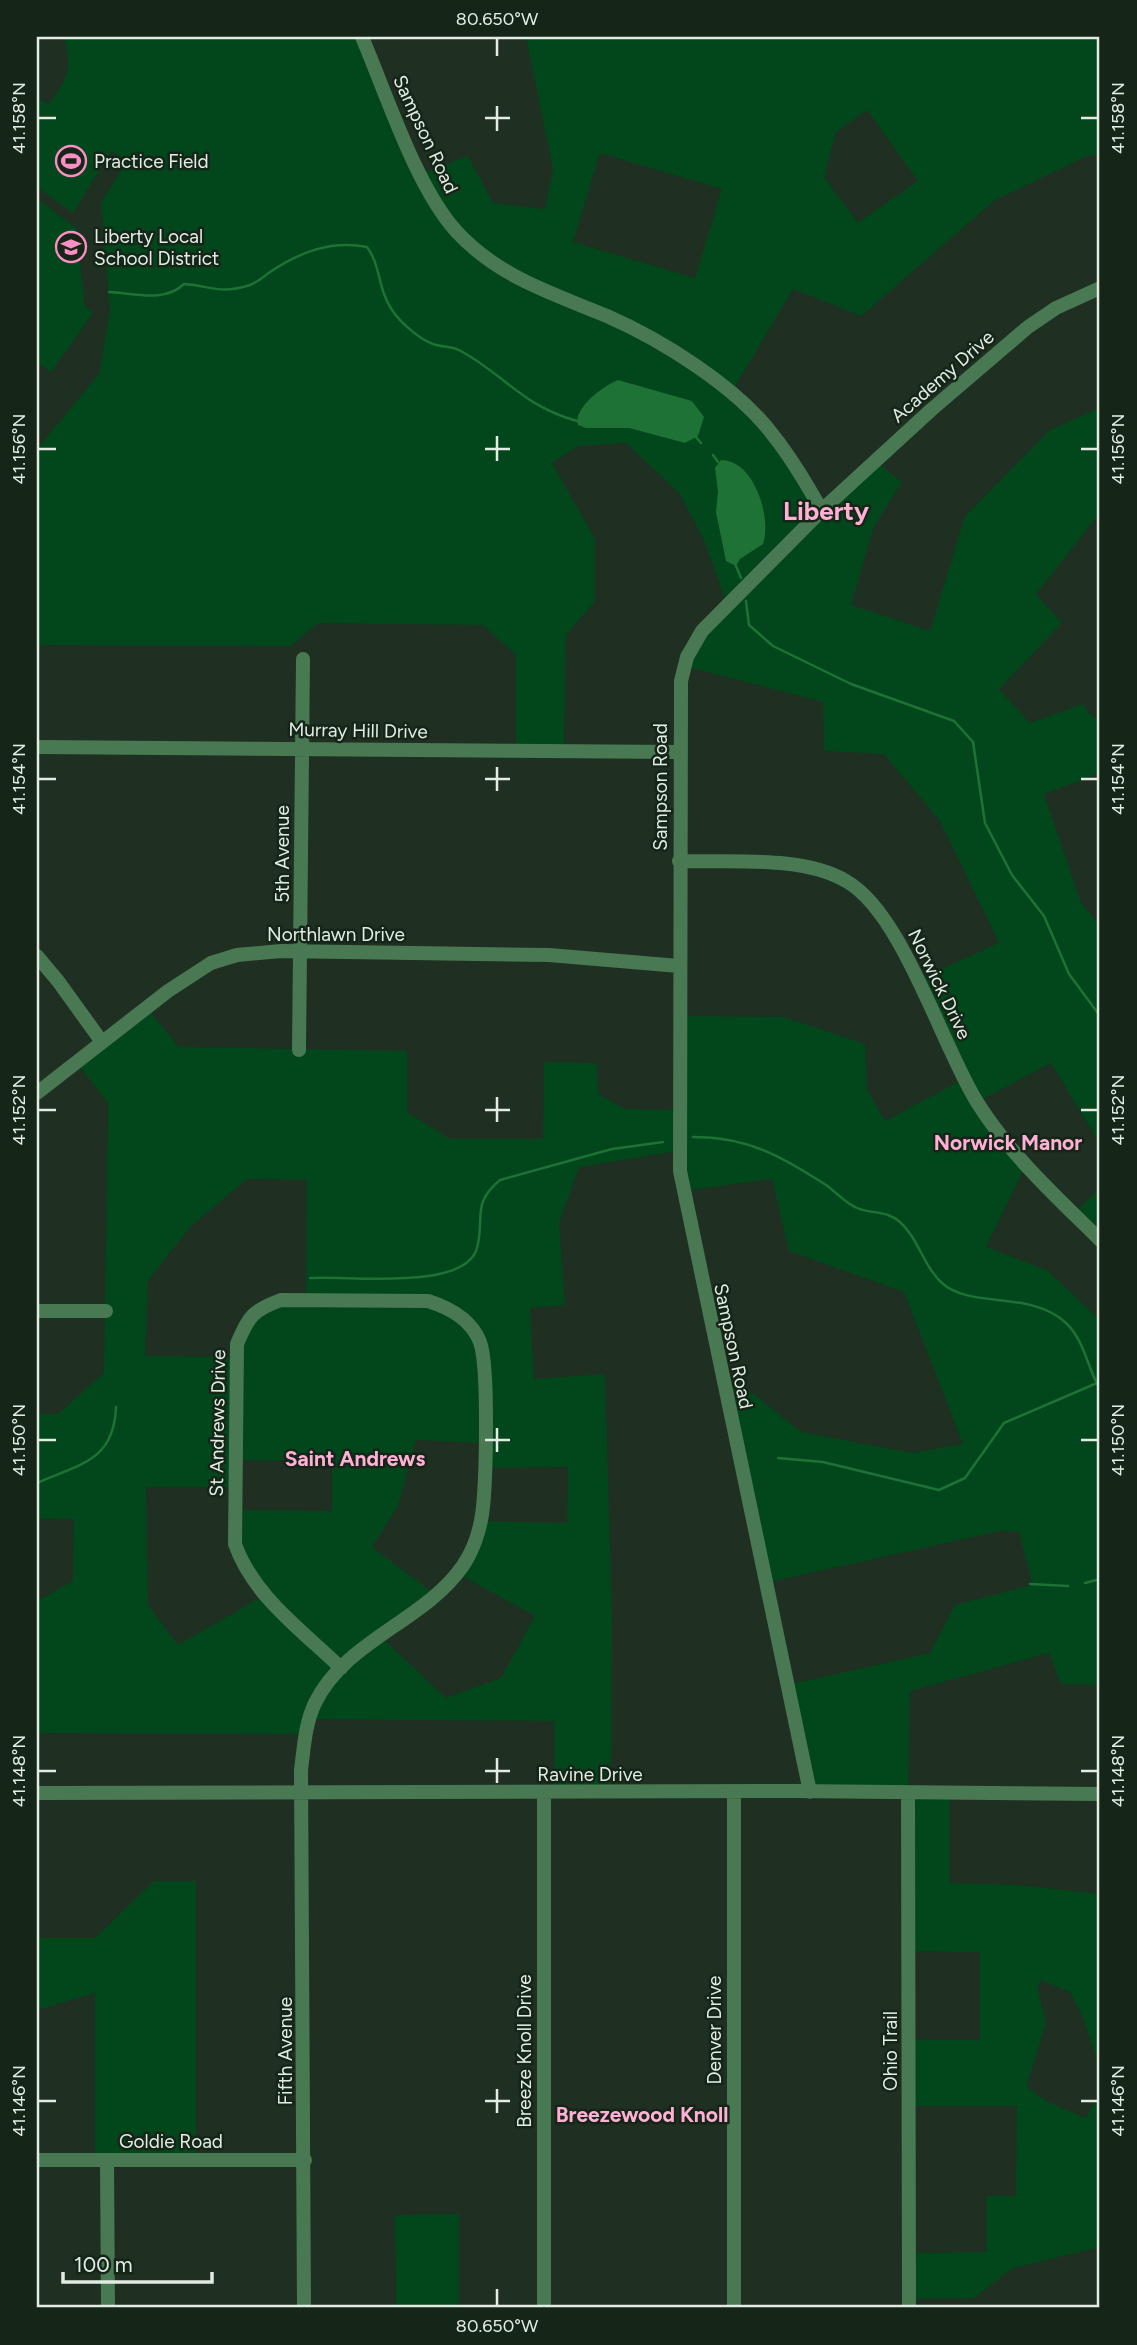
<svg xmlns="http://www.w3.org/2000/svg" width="1137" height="2345" font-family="Figtree,sans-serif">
	<rect width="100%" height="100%" fill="#1f2f21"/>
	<path fill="#02471b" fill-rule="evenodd" d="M 64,37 L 355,37 L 406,154 L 421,174 L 468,156 L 493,203 L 545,209 L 553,169 L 526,37 L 1100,37 L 1100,155 L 1085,157 L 995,200 L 861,316 L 793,289 L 732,392 L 823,507 L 875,461 L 902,482 L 874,526 L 851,605 L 930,631 L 965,516 L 1050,430 L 1100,408 L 1100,513 L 1036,594 L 1062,623 L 999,689 L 1030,723 L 1083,704 L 1091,716 L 1100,720 L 1100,773 L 1044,794 L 1081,903 L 1100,925 L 1100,1144 L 1051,1063 L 977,1102 L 1026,1165 L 986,1247 L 1047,1270 L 1100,1320 L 1100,1685 L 1061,1684 L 1049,1653 L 910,1691 L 908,1793 L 950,1794 L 950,1883 L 1018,1885 L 1100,1894 L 1100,2069 L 1084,2020 L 1070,1992 L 1040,1980 L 1038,1989 L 1046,2022 L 1027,2085 C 1033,2098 1072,2112 1086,2118 L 1100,2093 L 1100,2252 L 1097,2248 L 1013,2268 L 974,2298 L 909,2299 L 909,2253 L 986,2252 L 986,2196 L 1016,2196 L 1017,2106 L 909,2106 L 909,2040 L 980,2040 L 980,1952 L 909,1951 L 908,1794 L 810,1792 L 787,1685 L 930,1653 L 955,1605 L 1033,1585 L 1019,1532 L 1000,1531 L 765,1583 L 722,1380 L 755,1395 L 801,1432 L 913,1453 L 963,1444 L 904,1292 L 789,1251 L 772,1179 L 682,1191 L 678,1151 L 579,1167 L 559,1223 L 565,1305 L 530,1308 L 534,1379 L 605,1374 L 612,1615 L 611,1793 L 554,1793 L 554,1721 L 310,1719 L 306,1734 L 37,1733 L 37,1601 L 73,1581 L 74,1519 L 37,1518 L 37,1414 L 58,1414 L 104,1373 L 108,1103 L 76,1062 L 147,1008 L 179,1047 L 407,1051 L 407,1112 L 450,1139 L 543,1139 L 544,1062 L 597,1063 L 598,1094 L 625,1109 L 678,1110 L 679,1016 L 783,1017 L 865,1044 L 867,1090 L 885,1121 L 964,1079 L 917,980 L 999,943 L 940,821 L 884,754 L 824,751 L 823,702 L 684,666 L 727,604 L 704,540 L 680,494 L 626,443 L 578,446 L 552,463 L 595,539 L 595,601 L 566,635 L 564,745 L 516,744 L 516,655 L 483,625 L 318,623 L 291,646 L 37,645 L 37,449 L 99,374 L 110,310 L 101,203 L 127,161 L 111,151 L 73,213 L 37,187 L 37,98 L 48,105 C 67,81 73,68 64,37 ZM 867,110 L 918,181 L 858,223 L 824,177 L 836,132 ZM 600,153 L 722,189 L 695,278 L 573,242 ZM 629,382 L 652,392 L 692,401 L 698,435 L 685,443 L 629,428 L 586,428 L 580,410 L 596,395 ZM 247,1179 L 307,1180 L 306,1300 L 259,1308 L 236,1357 L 145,1356 L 148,1281 L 191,1226 ZM 416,1440 L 483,1443 L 483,1468 L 568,1467 L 567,1523 L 480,1521 L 457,1573 L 535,1616 L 501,1678 L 446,1698 L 381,1637 L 436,1595 L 372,1547 L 398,1506 ZM 235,1460 L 332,1461 L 332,1511 L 235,1510 L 242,1565 L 265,1595 L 178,1645 L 148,1605 L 146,1487 L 234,1487 Z
		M 37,199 L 76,228 L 85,306 L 93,313 L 51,372 L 42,365 L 37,366 Z
		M 1100,1188 L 1100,1240 L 1074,1214 Z
		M 154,1881 L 196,1881 L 196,2161 L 95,2160 L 95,1993 L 37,2010 L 37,1938 L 95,1938 Z
		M 459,2214 L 459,2308 L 396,2308 L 395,2215 Z"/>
	<path fill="#1e7236" d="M 618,380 L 692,401 L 704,417 L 698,436 L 685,443 L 629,428 L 586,428 L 578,425 C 573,408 603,386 618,380 Z
		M 721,460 C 754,460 772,517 763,544 L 740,559 L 736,566 L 726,561 L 716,512 L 718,492 L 715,468 Z"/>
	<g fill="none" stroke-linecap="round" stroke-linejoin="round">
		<path stroke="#1e7236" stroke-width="2.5" d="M 109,292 C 134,293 165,303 184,284 C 211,286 219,294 247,286 C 256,284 263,277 270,272 C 300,252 331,240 367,247 C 381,266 378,290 392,310 C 400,322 419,339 433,344 C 441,347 451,346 459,350 C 504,374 522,406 577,421
			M 696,437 L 701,443
			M 713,455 L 718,462
			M 736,566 L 741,578
			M 746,601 L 749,625 L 773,646 L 851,684 L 954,721 L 973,742 L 985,823 L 1012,875 L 1044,916 L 1069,974 L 1100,1016
			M 693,1137 C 748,1137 781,1156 826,1185 C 836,1192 844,1202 855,1207 C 871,1215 885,1209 900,1222 C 918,1238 924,1267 942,1283 C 970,1309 1031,1290 1066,1323 C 1085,1341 1087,1368 1100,1389
			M 310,1278 C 346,1275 465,1292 477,1248 C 485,1218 471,1204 500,1180 L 612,1149 L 663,1142
			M 778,1458 L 823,1462 L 939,1490 L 965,1478 L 1004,1423 L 1097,1383
			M 37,1483 C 80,1464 114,1461 116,1407
			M 1085,1583 L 1100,1579
			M 1030,1584 L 1068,1586"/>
		<path stroke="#497952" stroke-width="14" d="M 362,37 C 386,93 416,187 456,231 C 498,277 552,293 607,316 C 662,340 737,387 773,435 C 792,459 807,485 822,511
			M 37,747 L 679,752
			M 679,861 C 730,863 802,855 846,881 C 902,912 941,1044 977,1102 C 1010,1155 1057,1197 1100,1240
			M 37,956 L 58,981 L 102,1042
			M 299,1050 L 303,659
			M 37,1093 L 168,991 L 211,963 L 237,955 L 281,951 L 549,955 L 679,966
			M 37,1311 L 106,1311
			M 810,1792 L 680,1171 L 681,681 L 687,657 L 702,631 L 822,510 L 931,410 L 1028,327 L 1056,308 L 1100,288
			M 37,1793 L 793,1791 L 1100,1794
			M 734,1793 L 734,2308
			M 908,1794 L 909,2308
			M 37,2160 L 305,2160
			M 107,2160 L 108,2308
			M 304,2308 L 301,1770 C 304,1747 305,1724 315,1703 C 345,1641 424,1621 462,1567 C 474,1550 481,1527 483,1507 C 486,1477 489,1367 480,1342 C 471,1319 450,1308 428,1301 L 281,1300 C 253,1310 248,1317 237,1344 L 235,1544 C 253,1596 303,1631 341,1668
			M 544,2308 L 544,1793"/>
	</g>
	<path fill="none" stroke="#e2ece3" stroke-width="2.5" d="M 497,38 L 497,56M 497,106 L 497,131M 38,118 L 56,118M 485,118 L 510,118M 1081,118 L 1098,118M 497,436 L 497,461M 38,449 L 56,449M 485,449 L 510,449M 1081,449 L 1098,449M 497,767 L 497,791M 38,779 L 56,779M 485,779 L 510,779M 1081,779 L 1098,779M 497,1097 L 497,1122M 38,1110 L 56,1110M 485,1110 L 510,1110M 1081,1110 L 1098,1110M 497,1428 L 497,1452M 38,1440 L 56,1440M 485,1440 L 510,1440M 1081,1440 L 1098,1440M 497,1758 L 497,1783M 38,1771 L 56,1771M 485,1771 L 510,1771M 1081,1771 L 1098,1771M 497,2089 L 497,2113M 38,2101 L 56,2101M 485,2101 L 510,2101M 1081,2101 L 1098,2101M 497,2289 L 497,2306"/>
	<defs>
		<g id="stadium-ring" transform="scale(1.575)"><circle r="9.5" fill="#152518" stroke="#fb8fc4" stroke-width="1.5"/><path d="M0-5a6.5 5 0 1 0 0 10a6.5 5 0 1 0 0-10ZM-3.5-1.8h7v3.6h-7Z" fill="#fb8fc4"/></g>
		<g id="school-ring" transform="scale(1.575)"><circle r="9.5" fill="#152518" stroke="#fb8fc4" stroke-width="1.5"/><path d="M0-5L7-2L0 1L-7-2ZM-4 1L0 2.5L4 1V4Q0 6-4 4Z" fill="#fb8fc4"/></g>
	</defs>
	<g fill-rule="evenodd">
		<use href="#stadium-ring" x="71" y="161"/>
		<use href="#school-ring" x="71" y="247"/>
	</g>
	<g text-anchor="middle" stroke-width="5" stroke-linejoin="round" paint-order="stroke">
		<g font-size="19" fill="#e2ece3" stroke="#152518">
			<text transform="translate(426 134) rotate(65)" y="7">Sampson Road</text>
			<text transform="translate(942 376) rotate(-41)" y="7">Academy Drive</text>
			<text transform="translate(358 730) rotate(1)" y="7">Murray Hill Drive</text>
			<text transform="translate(660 787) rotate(-90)" y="7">Sampson Road</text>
			<text transform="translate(282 854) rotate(-90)" y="7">5th Avenue</text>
			<text x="336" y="941">Northlawn Drive</text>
			<text transform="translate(940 984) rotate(64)" y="7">Norwick Drive</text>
			<text transform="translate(734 1346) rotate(78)" y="7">Sampson Road</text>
			<text transform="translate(217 1423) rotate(-89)" y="7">St Andrews Drive</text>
			<text x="590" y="1781">Ravine Drive</text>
			<text transform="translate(714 2030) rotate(-90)" y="7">Denver Drive</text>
			<text transform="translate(285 2051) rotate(-90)" y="7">Fifth Avenue</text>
			<text transform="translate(524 2051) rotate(-90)" y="7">Breeze Knoll Drive</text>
			<text transform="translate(890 2051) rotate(-90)" y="7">Ohio Trail</text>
			<text x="171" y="2148">Goldie Road</text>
		</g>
		<g font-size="19" fill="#e2ece3" stroke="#152518" text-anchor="start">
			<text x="94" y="168">Practice Field</text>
			<text x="94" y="243">Liberty Local<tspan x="94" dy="22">School District</tspan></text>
		</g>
		<g font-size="21" font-weight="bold" fill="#feb1d5" stroke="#152518">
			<text x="1008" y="1150">Norwick Manor</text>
			<text x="355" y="1466">Saint Andrews</text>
			<text x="642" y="2122">Breezewood Knoll</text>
		</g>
		<g font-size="26" font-weight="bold" fill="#feb1d5" stroke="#152518">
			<text x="826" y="520">Liberty</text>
		</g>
	</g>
	<rect width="1137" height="2345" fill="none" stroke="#152518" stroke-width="77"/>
	<path d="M63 2272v10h149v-10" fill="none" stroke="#e2ece3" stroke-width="3.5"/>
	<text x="74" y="2272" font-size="21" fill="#e2ece3" stroke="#152518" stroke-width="5" paint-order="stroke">100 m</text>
	<rect x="38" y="38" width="1060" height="2268" fill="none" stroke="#e2ece3" stroke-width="2.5"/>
	<g font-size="18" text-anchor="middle" fill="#e2ece3">
		<text x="497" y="25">80.650°W</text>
		<text transform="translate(19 118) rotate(-90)" y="6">41.158°N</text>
		<text transform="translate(1118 118) rotate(-90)" y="6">41.158°N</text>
		<text transform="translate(19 449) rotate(-90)" y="6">41.156°N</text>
		<text transform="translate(1118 449) rotate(-90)" y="6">41.156°N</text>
		<text transform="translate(19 779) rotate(-90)" y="6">41.154°N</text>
		<text transform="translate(1118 779) rotate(-90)" y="6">41.154°N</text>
		<text transform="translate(19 1110) rotate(-90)" y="6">41.152°N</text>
		<text transform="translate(1118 1110) rotate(-90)" y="6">41.152°N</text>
		<text transform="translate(19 1440) rotate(-90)" y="6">41.150°N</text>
		<text transform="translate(1118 1440) rotate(-90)" y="6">41.150°N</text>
		<text transform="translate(19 1771) rotate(-90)" y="6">41.148°N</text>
		<text transform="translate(1118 1771) rotate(-90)" y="6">41.148°N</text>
		<text transform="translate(19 2101) rotate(-90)" y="6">41.146°N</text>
		<text transform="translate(1118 2101) rotate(-90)" y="6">41.146°N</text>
		<text x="497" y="2332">80.650°W</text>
	</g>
</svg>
